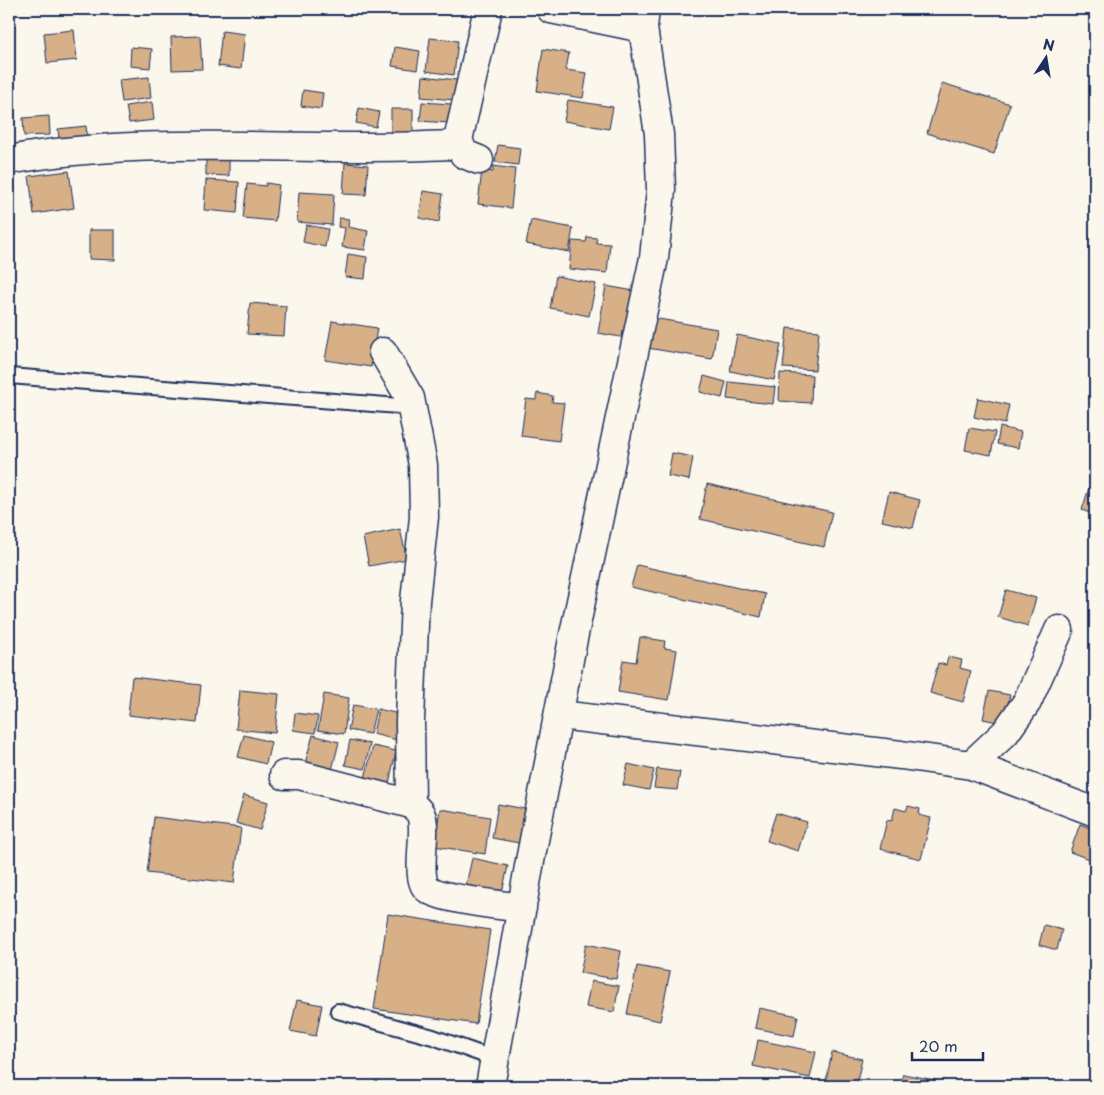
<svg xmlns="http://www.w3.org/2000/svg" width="1104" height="1095" font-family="'Playpen Sans',sans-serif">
	<rect width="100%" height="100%" fill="#fbf7ec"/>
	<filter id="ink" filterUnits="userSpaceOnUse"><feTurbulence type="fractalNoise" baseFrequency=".02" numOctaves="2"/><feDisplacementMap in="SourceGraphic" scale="10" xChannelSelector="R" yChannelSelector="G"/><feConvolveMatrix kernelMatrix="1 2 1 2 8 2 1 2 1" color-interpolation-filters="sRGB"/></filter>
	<g filter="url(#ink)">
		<path fill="#d7b088" stroke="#1b2f5e" d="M 74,30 L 77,60 L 47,63 L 44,33 Z
			M 222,31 L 245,34 L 241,69 L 218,66 Z
			M 200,36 L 202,69 L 172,70 L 171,37 Z
			M 430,38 L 458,41 L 454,75 L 426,71 Z
			M 131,47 L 152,49 L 150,68 L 130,66 Z
			M 395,47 L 420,51 L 417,70 L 392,66 Z
			M 543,49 L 569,53 L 566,70 L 587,73 L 583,98 L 537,91 Z
			M 423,76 L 457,80 L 455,100 L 421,97 Z
			M 149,77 L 151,98 L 122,102 L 119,80 Z
			M 942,83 L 1010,104 L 994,154 L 927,133 Z
			M 303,90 L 323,93 L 321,109 L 301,106 Z
			M 568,100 L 613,107 L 609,129 L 564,121 Z
			M 152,102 L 154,120 L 129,123 L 126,106 Z
			M 422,102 L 451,104 L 449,123 L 420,121 Z
			M 359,108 L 379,112 L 376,127 L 356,123 Z
			M 391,109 L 413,109 L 413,137 L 391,136 Z
			M 49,116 L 50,135 L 24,136 L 23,118 Z
			M 86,126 L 88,145 L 60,148 L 58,129 Z
			M 498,145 L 520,148 L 518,165 L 495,162 Z
			M 206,153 L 229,153 L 229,176 L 206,175 Z
			M 345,163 L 368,165 L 366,195 L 343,194 Z
			M 493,166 L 515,169 L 511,208 L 478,204 L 482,170 L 493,172 Z
			M 69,171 L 74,208 L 34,214 L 29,176 Z
			M 206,180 L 239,182 L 237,213 L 204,210 Z
			M 266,183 L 279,185 L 275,221 L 243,218 L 247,184 L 266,186 Z
			M 9,185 L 15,185 L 14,216 L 9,216 Z
			M 423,191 L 443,194 L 439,222 L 419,218 Z
			M 299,192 L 334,194 L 332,225 L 297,222 Z
			M 339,218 L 349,219 L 348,227 L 368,231 L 365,250 L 342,247 L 345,228 L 338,227 Z
			M 531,220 L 573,228 L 569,252 L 526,244 Z
			M 306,225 L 328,229 L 325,247 L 303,242 Z
			M 89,230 L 115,230 L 115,260 L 89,259 Z
			M 587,237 L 597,238 L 596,243 L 610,244 L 607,273 L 569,269 L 572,241 L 586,242 Z
			M 348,254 L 367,257 L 365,279 L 345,277 Z
			M 556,276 L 596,284 L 589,316 L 550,308 Z
			M 606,286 L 634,291 L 626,338 L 598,333 Z
			M 250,303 L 286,306 L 284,336 L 247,334 Z
			M 653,318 L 717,329 L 712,359 L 648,348 Z
			M 332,321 L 377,328 L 371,367 L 325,360 Z
			M 787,328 L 819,331 L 815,370 L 783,368 Z
			M 737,335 L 781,344 L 774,380 L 730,371 Z
			M 780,373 L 812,375 L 811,403 L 779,401 Z
			M 704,376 L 726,382 L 722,398 L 700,392 Z
			M 729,382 L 775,387 L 773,404 L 727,399 Z
			M 537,393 L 553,396 L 552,402 L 564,403 L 559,441 L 521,436 L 526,399 L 536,400 Z
			M 978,398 L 1009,405 L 1005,424 L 974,417 Z
			M 1000,427 L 1021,432 L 1018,448 L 997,444 Z
			M 969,428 L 995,432 L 991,455 L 965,450 Z
			M 672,453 L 693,457 L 689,480 L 668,476 Z
			M 707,484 L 832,512 L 824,547 L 700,519 Z
			M 1089,488 L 1095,490 L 1095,515 L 1082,510 Z
			M 889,492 L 920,500 L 913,528 L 882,521 Z
			M 400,529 L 407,559 L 369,566 L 363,537 Z
			M 637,565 L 765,594 L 761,617 L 631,587 Z
			M 1006,590 L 1036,598 L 1028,626 L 998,617 Z
			M 640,637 L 665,641 L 664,648 L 677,650 L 669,700 L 618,692 L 623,660 L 636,662 Z
			M 948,657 L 962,660 L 960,668 L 971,671 L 963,702 L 930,693 L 938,663 L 946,665 Z
			M 132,677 L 201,685 L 197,723 L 128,715 Z
			M 240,690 L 279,694 L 275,733 L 236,729 Z
			M 989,691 L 1010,695 L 1003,723 L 983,719 Z
			M 324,694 L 349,698 L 344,734 L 318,730 Z
			M 353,705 L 376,709 L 370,734 L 348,730 Z
			M 378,709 L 403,715 L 397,740 L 373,734 Z
			M 295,713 L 318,716 L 315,733 L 293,730 Z
			M 244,735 L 271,742 L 266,764 L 238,757 Z
			M 313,735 L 339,742 L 332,770 L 305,763 Z
			M 350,740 L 370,744 L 365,769 L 345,765 Z
			M 373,746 L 396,751 L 388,788 L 364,782 Z
			M 628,764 L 654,770 L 649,790 L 623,785 Z
			M 657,769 L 680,772 L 677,790 L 654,788 Z
			M 244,795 L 268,802 L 260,830 L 236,823 Z
			M 498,804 L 525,809 L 519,843 L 492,838 Z
			M 908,806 L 920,809 L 919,815 L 931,818 L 921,859 L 880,849 L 887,820 L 892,821 L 895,808 L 906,811 Z
			M 440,809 L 490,817 L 485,854 L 434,846 Z
			M 776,813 L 807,822 L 798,851 L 767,841 Z
			M 154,817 L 241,828 L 234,883 L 147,873 Z
			M 1080,824 L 1095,830 L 1095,861 L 1070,852 Z
			M 472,858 L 508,866 L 500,902 L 464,894 Z
			M 388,914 L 490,930 L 476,1024 L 374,1009 Z
			M 1044,925 L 1062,930 L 1057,950 L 1039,945 Z
			M 586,944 L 621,951 L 616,979 L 580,973 Z
			M 637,966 L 670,972 L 660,1021 L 627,1014 Z
			M 591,981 L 619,986 L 614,1012 L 586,1007 Z
			M 297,1000 L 322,1005 L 316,1036 L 290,1031 Z
			M 759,1008 L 798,1016 L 794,1036 L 755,1028 Z
			M 758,1040 L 816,1052 L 810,1078 L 753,1066 Z
			M 832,1052 L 862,1059 L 856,1086 L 825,1086 Z
			M 903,1074 L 935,1080 L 933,1086 L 900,1086 Z"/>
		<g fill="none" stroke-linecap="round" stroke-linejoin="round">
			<g stroke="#1b2f5e" stroke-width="18">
				<path id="lane" d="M 9,376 L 412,407
					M 338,1011 L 433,1037 L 495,1059"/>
			</g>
			<g stroke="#1b2f5e" stroke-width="31">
				<path id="street" d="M 551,9 L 643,28
					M 458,140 L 464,154 L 479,160
					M 9,160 C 154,134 303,153 450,145 L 458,140 L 488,9
					M 383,352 L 410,398 L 423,465 L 424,517 L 415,601 L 410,721 L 411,804
					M 559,715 L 901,755 L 971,765 L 1095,812
					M 971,765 L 1005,733 L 1027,702 L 1059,630
					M 284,775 L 299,775 L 411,804 C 414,807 420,811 421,815 C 428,832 414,879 428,889 C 441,899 503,905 522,908
					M 490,1086 L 530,861 L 573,639 L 654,258 L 661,190 L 659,134 L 643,28 L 645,9"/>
			</g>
			<use href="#lane" stroke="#fbf7ec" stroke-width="14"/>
			<use href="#street" stroke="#fbf7ec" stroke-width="28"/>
		</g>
	</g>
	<rect width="1104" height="1095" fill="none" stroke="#fbf7ec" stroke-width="30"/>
	<rect x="15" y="15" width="1074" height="1065" fill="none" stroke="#1b2f5e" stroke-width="2" filter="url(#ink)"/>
	<g transform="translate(1046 58) rotate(12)" stroke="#fbf7ec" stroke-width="4" paint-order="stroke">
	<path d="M0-4L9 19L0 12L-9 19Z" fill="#1b2f5e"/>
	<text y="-8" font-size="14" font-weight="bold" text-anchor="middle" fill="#1b2f5e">N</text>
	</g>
	<path d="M912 1052v8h71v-8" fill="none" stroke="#1b2f5e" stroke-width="2.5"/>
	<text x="919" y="1052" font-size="15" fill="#1b2f5e" stroke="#fbf7ec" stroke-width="4" paint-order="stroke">20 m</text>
</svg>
